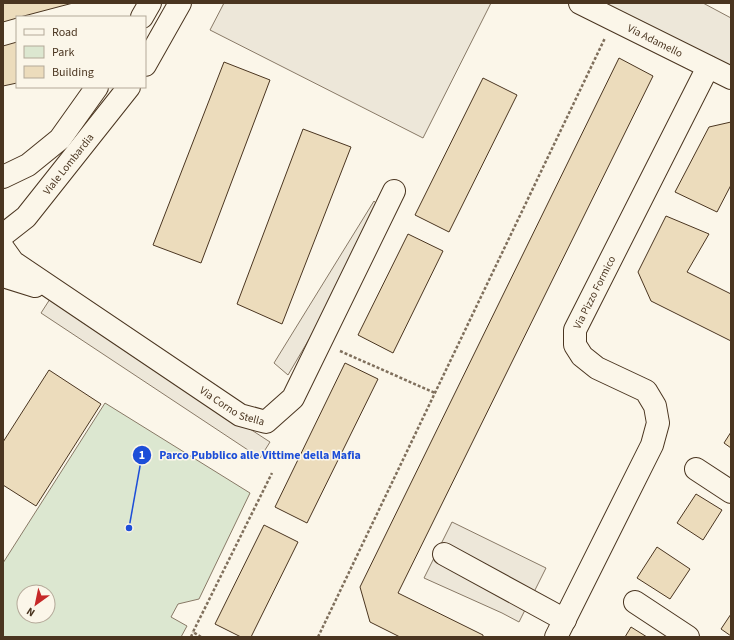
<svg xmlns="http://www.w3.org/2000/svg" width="734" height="640" font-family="'Source Sans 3',sans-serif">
	<rect width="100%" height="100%" fill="#fbf6e9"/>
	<path fill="#dce7d0" stroke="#887966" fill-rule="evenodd" d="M 105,403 L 250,493 L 199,599 L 178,604 L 171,617 L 187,626 L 181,637 L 3,637 L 3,563 ZM 24,592 L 48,592 L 48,616 L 24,616 Z"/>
	<path fill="#ede7d9" stroke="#887966" d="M 224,3 L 491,3 L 423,138 L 210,30 Z
		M 602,3 L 703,3 L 731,18 L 731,67 Z
		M 374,201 L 384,212 L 288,375 L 274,363 Z
		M 50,299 L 270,442 L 260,458 L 41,313 Z
		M 452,522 L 546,568 L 519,622 L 502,613 L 424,578 Z"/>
	<path fill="#ecdcbc" stroke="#4a3520" d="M 3,3 L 73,3 L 20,17 L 17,17 L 17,18 L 3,22 Z
		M 17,42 L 17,83 L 3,86 L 3,46 Z
		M 619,58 L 653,76 L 398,593 L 483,635 L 483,637 L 400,637 L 370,622 L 360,587 Z
		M 224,62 L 270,80 L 201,263 L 153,245 Z
		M 483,78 L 517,95 L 449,232 L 415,215 Z
		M 731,122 L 731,185 L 717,212 L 675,192 L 709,127 Z
		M 303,129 L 351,147 L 282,324 L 237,304 Z
		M 666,216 L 709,234 L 687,272 L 731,294 L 731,341 L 651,301 L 638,272 Z
		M 408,234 L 443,251 L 393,353 L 358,335 Z
		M 345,363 L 378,379 L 307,523 L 275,507 Z
		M 49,370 L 101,404 L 36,506 L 3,485 L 3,442 Z
		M 731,432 L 731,448 L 724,443 Z
		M 696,494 L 722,510 L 703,540 L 677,523 Z
		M 264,525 L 298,542 L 251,637 L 241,637 L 215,624 Z
		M 657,547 L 690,569 L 670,599 L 637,578 Z
		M 731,614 L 731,636 L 721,629 Z
		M 631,627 L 647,637 L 625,637 Z"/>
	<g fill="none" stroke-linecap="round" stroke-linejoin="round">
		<g stroke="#4a3520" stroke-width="24">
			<g id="minor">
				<path id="s1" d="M 580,3 L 731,78"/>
				<path d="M 142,17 L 150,3"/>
				<path d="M 145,65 L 180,3"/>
				<path d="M 3,177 L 28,165 L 60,139 L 97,87"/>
				<path id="s2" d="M 3,235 L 26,217 L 129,87"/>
				<path id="s3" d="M 3,248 L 13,262 L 240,415 L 266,422 L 293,398 L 394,191"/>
				<path d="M 3,276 L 35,286"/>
				<path d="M 696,469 L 731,492"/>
				<path d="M 444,554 L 565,620"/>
				<path d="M 635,602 L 688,637"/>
				<path id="s4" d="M 556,637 L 652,445 L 658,423 L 655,406 L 646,391 L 597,368 L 582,356 L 575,345 L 575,330 L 708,67"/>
			</g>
		</g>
		<path stroke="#7f6f5c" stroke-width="2.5" stroke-dasharray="3 2" stroke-linecap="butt" d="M 340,351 L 435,393
			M 191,637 L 193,632
			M 201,637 L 193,632 L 272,473
			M 318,637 L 605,38"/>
		<use href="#minor" stroke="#fbf6e9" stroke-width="22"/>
	</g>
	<g text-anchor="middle" stroke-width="3" stroke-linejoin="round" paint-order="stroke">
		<g font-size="11" fill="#4a3520" stroke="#fbf6e9">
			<text dy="4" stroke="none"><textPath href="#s1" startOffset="84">Via Adamello</textPath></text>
			<text dy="4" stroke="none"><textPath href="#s2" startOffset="97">Viale Lombardia</textPath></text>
			<text dy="4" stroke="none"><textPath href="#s4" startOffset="416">Via Pizzo Formico</textPath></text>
			<text dy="4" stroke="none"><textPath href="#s3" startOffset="280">Via Corno Stella</textPath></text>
		</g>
	</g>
	<path fill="none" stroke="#1d4ed8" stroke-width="1.5" d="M129 528L142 455"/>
	<g fill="#1d4ed8" stroke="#fbf6e9" stroke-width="1.5">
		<circle cx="129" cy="528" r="4"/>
		<circle cx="142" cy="455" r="10"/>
	</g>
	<g font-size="12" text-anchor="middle" font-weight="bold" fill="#fff">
		<text x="142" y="459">1</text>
	</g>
	<g font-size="12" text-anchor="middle" font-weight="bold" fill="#1d4ed8" stroke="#fbf6e9" stroke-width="3" stroke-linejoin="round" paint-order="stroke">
		<text x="260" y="459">Parco Pubblico alle Vittime della Mafia</text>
	</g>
	<rect width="734" height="640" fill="none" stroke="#4a3520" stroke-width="8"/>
	<rect x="16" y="16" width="130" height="72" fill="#fbf6e9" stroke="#b4a999"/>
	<rect x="24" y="29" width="20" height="6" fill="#fbf6e9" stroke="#b4a999"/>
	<text x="52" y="36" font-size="12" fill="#4a3520">Road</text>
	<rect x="24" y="46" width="20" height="12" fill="#dce7d0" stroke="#b4a999"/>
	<text x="52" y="56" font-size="12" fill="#4a3520">Park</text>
	<rect x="24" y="66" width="20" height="12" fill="#ecdcbc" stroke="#b4a999"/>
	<text x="52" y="76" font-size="12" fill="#4a3520">Building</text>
	<g transform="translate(36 604) rotate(213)"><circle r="19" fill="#fbf6e9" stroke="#b4a999"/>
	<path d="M0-3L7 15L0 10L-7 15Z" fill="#c62828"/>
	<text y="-6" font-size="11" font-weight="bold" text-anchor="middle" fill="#4a3520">N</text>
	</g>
</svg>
